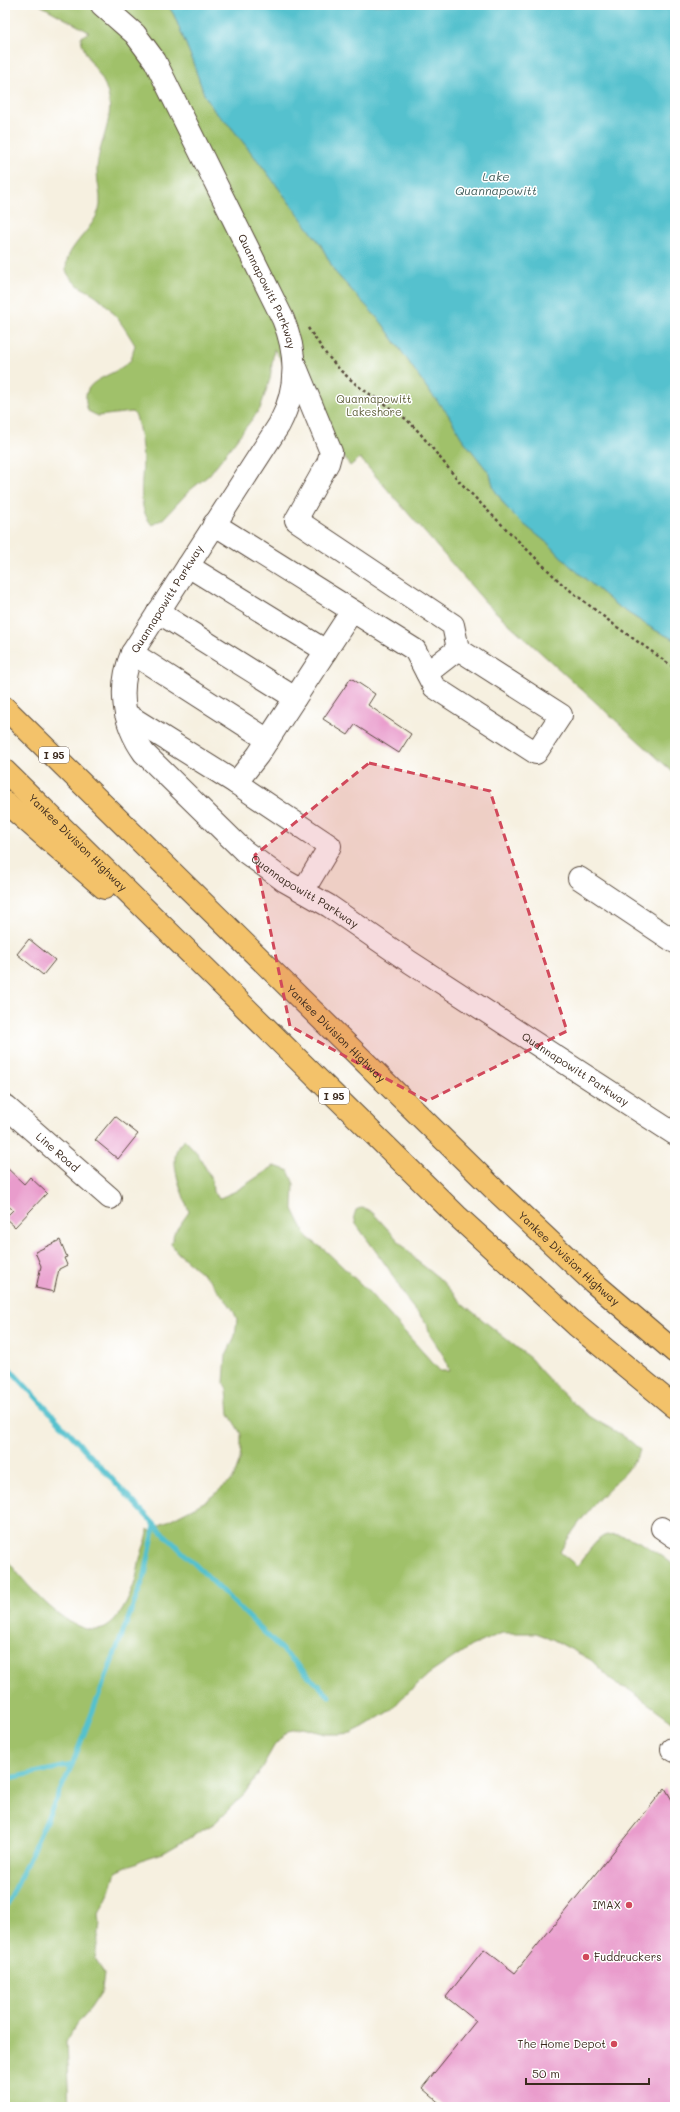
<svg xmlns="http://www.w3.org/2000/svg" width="680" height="2112" font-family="Mali,sans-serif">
	<rect width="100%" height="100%" fill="#fff"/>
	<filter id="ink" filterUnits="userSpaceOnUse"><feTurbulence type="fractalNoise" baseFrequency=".025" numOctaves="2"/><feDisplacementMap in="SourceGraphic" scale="8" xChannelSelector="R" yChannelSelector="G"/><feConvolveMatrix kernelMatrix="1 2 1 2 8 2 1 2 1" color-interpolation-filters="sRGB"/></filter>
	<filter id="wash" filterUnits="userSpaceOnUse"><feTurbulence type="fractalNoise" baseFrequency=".012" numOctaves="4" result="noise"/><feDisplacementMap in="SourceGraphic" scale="16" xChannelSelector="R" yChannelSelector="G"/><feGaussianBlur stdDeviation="0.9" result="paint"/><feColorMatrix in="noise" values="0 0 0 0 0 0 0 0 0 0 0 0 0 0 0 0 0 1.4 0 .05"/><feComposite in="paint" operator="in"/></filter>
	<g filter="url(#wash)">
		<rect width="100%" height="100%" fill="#f6f0e0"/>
		<path fill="#a0c16a" stroke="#6e7644" d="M 40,5 L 168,5 L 174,15 L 190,54 L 204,94 L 215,112 L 231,127 L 262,166 L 321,245 L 335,272 L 382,323 L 429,391 L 448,414 L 461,437 L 490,474 L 494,489 L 507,508 L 521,522 L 551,546 L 568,564 L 616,605 L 653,629 L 675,640 L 675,774 L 487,604 L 360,458 L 350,466 L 274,349 L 270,379 L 260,409 L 209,475 L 189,491 L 163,519 L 152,525 C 136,507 143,481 143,459 C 142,445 140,430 136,416 L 132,412 L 98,416 L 88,411 C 77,379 107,380 126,364 L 131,360 L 135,345 C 126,330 114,311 101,300 C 86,286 78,292 66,271 C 66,265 67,257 71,251 C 80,236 97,223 100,205 C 101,194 97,183 97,171 C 97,145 115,121 108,94 C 103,72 83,59 81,37 L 89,32 Z
			M 185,1140 L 198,1154 L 212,1180 L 213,1192 L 220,1198 L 236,1191 L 274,1166 L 288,1170 L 294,1184 L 293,1209 L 307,1237 L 326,1251 L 367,1290 L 440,1371 L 449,1371 L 445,1358 L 430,1335 L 427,1324 L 409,1303 L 388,1268 L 356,1224 L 354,1216 L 356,1210 C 363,1206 366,1209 373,1213 L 417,1261 L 439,1278 L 463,1304 L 531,1359 C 544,1376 576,1408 594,1419 C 610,1429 626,1435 640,1450 C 636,1465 607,1489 596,1502 C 583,1517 570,1534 560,1552 L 577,1566 C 583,1559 596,1539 604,1536 C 625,1528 659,1553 675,1566 L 675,1723 L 628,1689 L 617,1685 L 591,1660 L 552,1639 L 536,1633 L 502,1633 L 471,1646 L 429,1674 L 401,1699 L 391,1710 L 363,1727 L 351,1733 L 340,1734 L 326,1734 L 303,1728 L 288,1731 L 274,1746 L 257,1776 L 244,1794 L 215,1823 L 165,1852 L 146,1858 L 116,1872 L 111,1889 L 99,1914 L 100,1923 L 95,1959 L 104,1973 L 102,1991 L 90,2009 L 76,2025 L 66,2042 L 69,2107 L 5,2107 L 5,1557 C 22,1580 73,1642 105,1628 C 119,1621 129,1599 134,1585 C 138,1574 138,1563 142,1552 C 144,1544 148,1539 148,1529 L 153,1533 L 158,1526 L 206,1501 L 233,1479 L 240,1460 L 241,1448 L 241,1434 L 229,1414 L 227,1390 L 224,1383 L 226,1355 L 235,1336 L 237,1319 L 232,1308 L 210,1280 L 178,1253 L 171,1244 L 174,1233 L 189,1212 C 183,1193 163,1153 185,1140 Z"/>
		<path fill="#54c1ce" stroke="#487676" d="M 168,5 L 675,5 L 675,640 L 653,629 L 616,605 L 568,564 L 551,546 L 521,522 L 507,508 L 494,489 L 490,474 L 461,437 L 448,414 L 429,391 L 382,323 L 335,272 L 321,245 L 262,166 L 231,127 L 215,112 L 204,94 L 190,54 L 174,15 Z"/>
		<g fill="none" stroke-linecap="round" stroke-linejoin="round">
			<path stroke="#54c1ce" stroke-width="5" d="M 5,1364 L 155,1525 L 329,1696
				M 5,1779 L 72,1765
				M 5,1910 L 72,1765 L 145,1575 L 155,1525"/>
		</g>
		<g id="blocks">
			<path fill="#e99ccc" d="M 351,678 L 375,694 L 368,705 L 411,734 L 399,753 L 355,725 L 348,735 L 323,719 Z
				M 29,939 L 55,960 L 43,975 L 17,954 Z
				M 115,1116 L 138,1134 L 118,1159 L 95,1140 Z
				M 5,1166 L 24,1184 L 30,1177 L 47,1193 L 15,1227 L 5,1218 L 13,1210 L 5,1203 Z
				M 60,1240 L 67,1257 L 64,1258 L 67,1265 L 59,1269 L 54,1292 L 36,1288 L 41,1266 L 35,1252 Z
				M 665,1788 L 675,1805 L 675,2107 L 444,2107 L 422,2088 L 476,2021 L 446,1997 L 484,1949 L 515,1973 Z"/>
		</g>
	</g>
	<g filter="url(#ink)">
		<use href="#blocks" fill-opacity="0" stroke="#57483b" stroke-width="1"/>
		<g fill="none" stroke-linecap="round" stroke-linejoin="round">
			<g stroke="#57483b" stroke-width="24">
				<g id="minor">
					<path id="s1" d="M 102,5 L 135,34 L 155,61 L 283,319 C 298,355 297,391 279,425 L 132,653 C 118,687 122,722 144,753 L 244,851 L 285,881 L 329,906 L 410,962 L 675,1134"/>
					<path d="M 214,524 L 415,650 L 434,687 L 536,753 L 561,715 L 458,649 L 453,625 L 296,520 L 328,463 L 331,452 L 295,365"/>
					<path d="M 188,566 L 326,651"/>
					<path d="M 158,612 L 295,698"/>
					<path d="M 132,653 L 268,740"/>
					<path d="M 427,673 L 458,649"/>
					<path d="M 126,714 L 236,783 L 258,755 L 352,611"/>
					<path d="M 236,783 L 330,846 L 303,891"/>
					<path d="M 579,878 L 675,942"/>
					<path id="s2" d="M 5,1106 L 110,1198"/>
					<path d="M 662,1528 L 675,1537"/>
					<path d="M 672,1749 L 675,1751"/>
				</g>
			</g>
			<g stroke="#57483b" stroke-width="24">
				<g id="highway">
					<path id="s3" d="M 5,708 L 492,1187 L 593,1282 L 675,1352"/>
					<path id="s4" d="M 5,771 L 457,1216 L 576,1325 L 675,1407"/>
					<path d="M 5,802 L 104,888"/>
				</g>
			</g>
			<path stroke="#57483b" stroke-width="2.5" stroke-dasharray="3 3" stroke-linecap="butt" d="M 308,328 L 326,354 L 341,371 L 358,386 L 406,419 L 419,432 L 458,480 L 486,509 L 562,584 L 617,627 L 675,668"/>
			<use href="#minor" stroke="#fff" stroke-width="22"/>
			<use href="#highway" stroke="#f3c26a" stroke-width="22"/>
		</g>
	</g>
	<path fill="#d1495b" fill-opacity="0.2" stroke="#d1495b" stroke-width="3" stroke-dasharray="8 5" stroke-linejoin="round" d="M 369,763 L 490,791 L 567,1031 L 427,1101 L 290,1026 L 255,855 Z"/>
	<g fill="#d1495b" stroke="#fff" stroke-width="1.5">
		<circle cx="629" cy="1905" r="4"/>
		<circle cx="586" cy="1957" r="4"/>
		<circle cx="614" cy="2044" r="4"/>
	</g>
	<g text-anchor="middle" stroke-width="3" stroke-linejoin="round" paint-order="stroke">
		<g fill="#fff" stroke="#766a62" stroke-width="1">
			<rect x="39" y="747" width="30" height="16" rx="3"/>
			<rect x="319" y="1088" width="30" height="16" rx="3"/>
		</g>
		<g font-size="10" font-weight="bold" fill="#3b2a1e">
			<text x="54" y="759">I 95</text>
			<text x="334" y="1100">I 95</text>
		</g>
		<g font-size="11" fill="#3b2a1e" stroke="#fff">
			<text dy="4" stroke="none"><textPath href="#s1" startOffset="334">Quannapowitt Parkway</textPath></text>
			<text transform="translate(167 599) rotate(-58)" y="4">Quannapowitt Parkway</text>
			<text dy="4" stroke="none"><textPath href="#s4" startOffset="102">Yankee Division Highway</textPath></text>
			<text dy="4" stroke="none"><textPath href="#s1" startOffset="1065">Quannapowitt Parkway</textPath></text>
			<text dy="4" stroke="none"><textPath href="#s3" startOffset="464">Yankee Division Highway</textPath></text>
			<text dy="4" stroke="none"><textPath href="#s1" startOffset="1389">Quannapowitt Parkway</textPath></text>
			<text dy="4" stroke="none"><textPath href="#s2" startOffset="70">Line Road</textPath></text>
			<text dy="4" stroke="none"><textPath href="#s3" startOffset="788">Yankee Division Highway</textPath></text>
		</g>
		<g font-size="11" fill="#5e5f39" stroke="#fff">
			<text x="374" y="403">Quannapowitt<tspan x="374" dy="13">Lakeshore</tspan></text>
		</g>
		<g font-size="11" fill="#3b2a1e" stroke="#fff" text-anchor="end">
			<text x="621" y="1909">IMAX</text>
			<text x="594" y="1961" text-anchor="start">Fuddruckers</text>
			<text x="606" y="2048">The Home Depot</text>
		</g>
		<g font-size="12" font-style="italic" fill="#445f5c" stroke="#fff">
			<text x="496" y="181">Lake<tspan x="496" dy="14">Quannapowitt</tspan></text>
		</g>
	</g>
	<rect width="680" height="2112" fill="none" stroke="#fff" stroke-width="20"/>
	<path d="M526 2078v6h123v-6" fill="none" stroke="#3b2a1e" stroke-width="2"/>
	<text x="532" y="2078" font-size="12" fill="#3b2a1e" stroke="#ffffff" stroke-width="3" paint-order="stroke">50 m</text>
</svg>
